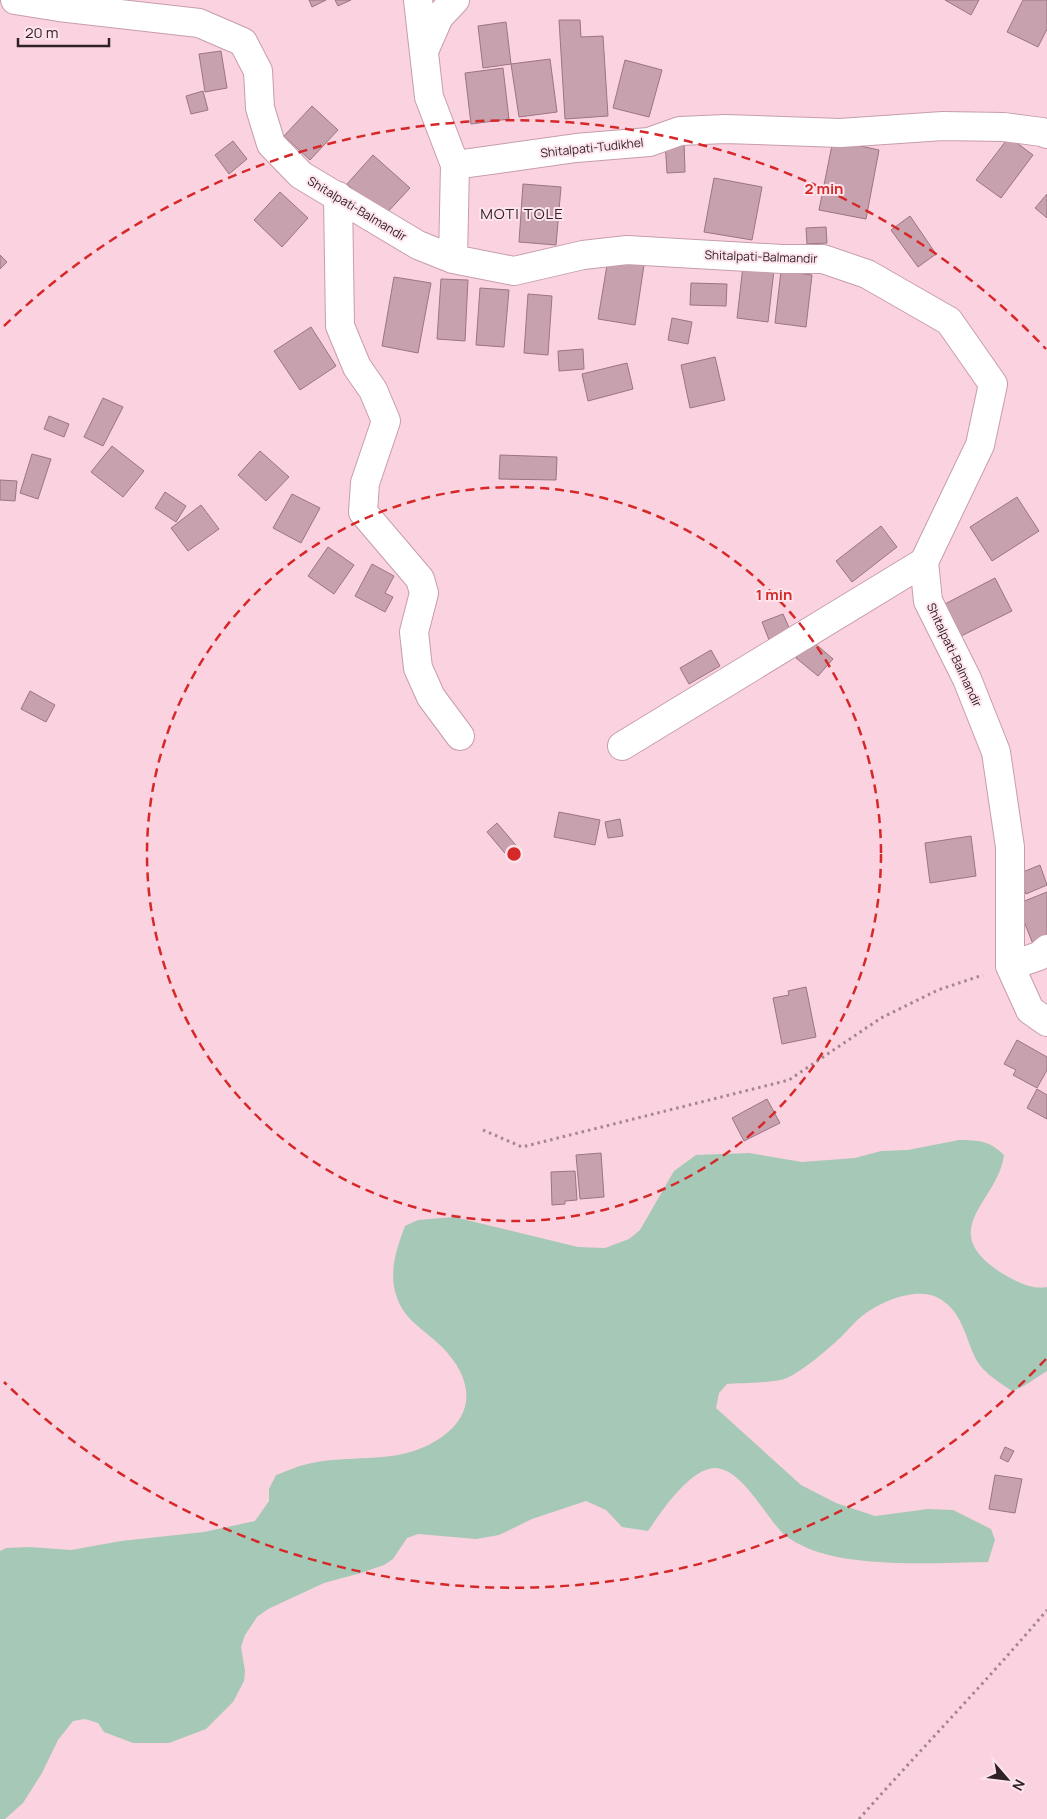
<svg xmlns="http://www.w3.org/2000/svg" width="1047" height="1819" font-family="Manrope,sans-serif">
	<rect width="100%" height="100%" fill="#fbd2df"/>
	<path fill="#a6c8b7" d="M 959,1140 C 979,1140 990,1141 1004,1155 C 998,1202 935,1229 1000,1272 C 1013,1280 1031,1290 1047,1287 L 1047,1371 C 1035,1378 1025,1387 1012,1391 C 999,1382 980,1371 974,1355 C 965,1335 961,1311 940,1299 C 919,1286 885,1300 866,1313 C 857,1319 849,1329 841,1337 C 827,1350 804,1370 787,1378 C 776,1383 740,1383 727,1384 L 719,1393 L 716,1408 L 801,1485 L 836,1503 L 875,1516 L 928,1509 L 953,1510 L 991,1529 L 995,1540 L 988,1562 C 937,1563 854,1568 807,1548 C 801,1545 793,1541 787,1537 C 767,1521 744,1469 715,1468 C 690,1468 661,1512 648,1531 L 622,1527 L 606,1510 L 586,1501 L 532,1519 L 499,1535 L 476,1539 L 418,1534 L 407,1538 L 393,1559 L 384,1565 L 361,1573 L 324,1583 L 268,1609 L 257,1617 L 245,1635 L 241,1647 L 245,1671 L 244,1681 L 233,1702 L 206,1729 L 169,1743 L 133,1743 L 104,1732 L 98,1723 L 85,1719 L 73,1721 L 58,1740 L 42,1773 L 23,1803 L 5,1819 L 0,1819 L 0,1551 L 6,1548 L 30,1547 L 71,1550 L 121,1541 L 204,1532 L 255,1521 L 269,1501 L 269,1489 L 276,1475 C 287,1471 300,1465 312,1463 C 347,1455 389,1463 424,1447 C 474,1424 480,1385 441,1346 C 430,1335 414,1325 405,1313 C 385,1284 394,1255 405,1226 L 418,1220 L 454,1217 L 578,1247 L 605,1248 L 629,1239 L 640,1230 L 674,1171 L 696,1155 L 749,1153 L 802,1162 L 855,1158 L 881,1151 L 908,1150 Z"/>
	<path fill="#c8a1ae" stroke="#9b7582" d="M 309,0 L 326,0 L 312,7 Z
		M 335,0 L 351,0 L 338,6 Z
		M 945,0 L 979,0 L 971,15 Z
		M 1023,0 L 1047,0 L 1047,29 L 1038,47 L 1007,32 Z
		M 559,20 L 580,20 L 581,37 L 603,36 L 608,116 L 565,119 Z
		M 506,22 L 511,64 L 483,68 L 478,26 Z
		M 221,51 L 227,88 L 205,92 L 199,54 Z
		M 550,59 L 557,112 L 519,117 L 511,64 Z
		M 625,60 L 662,70 L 649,117 L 613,108 Z
		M 503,68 L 509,119 L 471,124 L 465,73 Z
		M 203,91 L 208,110 L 191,114 L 186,96 Z
		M 312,106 L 338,130 L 310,160 L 284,136 Z
		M 1009,137 L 1033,155 L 1001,198 L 976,180 Z
		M 684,140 L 685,172 L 667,173 L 665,141 Z
		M 833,140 L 879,150 L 866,219 L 819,210 Z
		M 233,141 L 247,159 L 229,174 L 215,155 Z
		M 373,155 L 410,188 L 383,217 L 347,184 Z
		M 714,178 L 762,187 L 752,240 L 704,232 Z
		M 523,184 L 561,187 L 556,245 L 519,242 Z
		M 280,192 L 308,218 L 282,247 L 254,220 Z
		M 1047,194 L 1047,218 L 1035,208 Z
		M 910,216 L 936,254 L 918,267 L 891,230 Z
		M 826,227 L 827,243 L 807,244 L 806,228 Z
		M 0,255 L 7,262 L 0,269 Z
		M 608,259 L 644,265 L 635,325 L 598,319 Z
		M 743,266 L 774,270 L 768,322 L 737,318 Z
		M 781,271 L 812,275 L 806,327 L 775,323 Z
		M 394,277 L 431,283 L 418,353 L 382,346 Z
		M 441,279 L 468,280 L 465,341 L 437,339 Z
		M 691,283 L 727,284 L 726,306 L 690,305 Z
		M 480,288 L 509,290 L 504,347 L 476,345 Z
		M 528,294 L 552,296 L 548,355 L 524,353 Z
		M 672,318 L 692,322 L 688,344 L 668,340 Z
		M 311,327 L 336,366 L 300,390 L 274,351 Z
		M 583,349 L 584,369 L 559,371 L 558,351 Z
		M 715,357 L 725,400 L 690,408 L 681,365 Z
		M 627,363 L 633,389 L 588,401 L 582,374 Z
		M 103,398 L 123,407 L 103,446 L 84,437 Z
		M 49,416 L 69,424 L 64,437 L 44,429 Z
		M 112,446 L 144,471 L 123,497 L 91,472 Z
		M 260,451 L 289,477 L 266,501 L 238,475 Z
		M 32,454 L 51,459 L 38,499 L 20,493 Z
		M 500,455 L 557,457 L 556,480 L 499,479 Z
		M 0,480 L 17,481 L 15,501 L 0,500 Z
		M 165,492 L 186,506 L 176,522 L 155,508 Z
		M 292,494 L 320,508 L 301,543 L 273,528 Z
		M 1017,497 L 1039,531 L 992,561 L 970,527 Z
		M 201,505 L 219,529 L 188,551 L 171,528 Z
		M 881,526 L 897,547 L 852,582 L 836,561 Z
		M 328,547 L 354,565 L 334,594 L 308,576 Z
		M 372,564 L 394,576 L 385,593 L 393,597 L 385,612 L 355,596 Z
		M 995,578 L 1012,611 L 959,637 L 943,605 Z
		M 783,614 L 795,641 L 773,650 L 762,622 Z
		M 811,640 L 833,659 L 818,676 L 796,658 Z
		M 711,650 L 720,666 L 689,684 L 680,668 Z
		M 30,691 L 55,705 L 46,722 L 21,709 Z
		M 559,812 L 600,820 L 595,845 L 554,837 Z
		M 620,819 L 623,836 L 608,838 L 605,822 Z
		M 497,823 L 519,849 L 509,858 L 487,832 Z
		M 971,836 L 976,876 L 930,883 L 925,843 Z
		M 1040,865 L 1047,885 L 1026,894 L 1018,874 Z
		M 1047,892 L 1047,939 L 1033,944 L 1017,904 Z
		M 806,987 L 816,1037 L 782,1044 L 773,998 L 789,995 L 788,991 Z
		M 1017,1040 L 1047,1057 L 1047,1070 L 1037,1088 L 1013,1075 L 1016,1070 L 1004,1064 Z
		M 1037,1089 L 1047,1095 L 1047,1119 L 1027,1108 Z
		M 767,1099 L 780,1123 L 744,1141 L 732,1118 Z
		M 601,1153 L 604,1197 L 580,1199 L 576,1155 Z
		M 575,1171 L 577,1200 L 565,1201 L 565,1204 L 552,1205 L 551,1172 Z
		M 1005,1447 L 1014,1451 L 1008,1462 L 1000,1458 Z
		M 995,1475 L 1022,1479 L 1015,1513 L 989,1509 Z"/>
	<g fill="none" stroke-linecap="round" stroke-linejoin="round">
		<g stroke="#c69eab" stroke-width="30">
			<path id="minor" d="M 15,0 L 59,7 L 199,23 L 243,42 L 258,71 L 260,108 L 271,144 L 301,175 L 418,245 L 453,259 L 514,271 L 583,255 L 627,250 L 782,259 L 823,259 L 867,274 L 949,321 L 993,384 L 980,445 L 924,562 L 928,601 L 967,679 L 996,752 L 1010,847 L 1010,966 L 1030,1010 L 1047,1022
				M 418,0 L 429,97 L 455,165 L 576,148 L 649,142 L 680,131 L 725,129 L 840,133 L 943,126 L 1004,127 L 1042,132 L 1047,134
				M 425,49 L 439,17 L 455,0
				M 338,196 L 340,326 L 357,367 L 373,390 L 386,421 L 365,483 L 363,512 L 420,579 L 424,593 L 414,632 L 418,668 L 431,697 L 460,736
				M 453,259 L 455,165
				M 622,746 L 924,562
				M 1010,966 L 1039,956 L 1047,949"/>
		</g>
		<path stroke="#a4868f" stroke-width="3" stroke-dasharray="2.5 4" stroke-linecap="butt" d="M 483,1130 L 522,1147 L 789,1080 L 881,1018 L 938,990 L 983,975
			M 859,1819 C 921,1749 986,1682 1047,1610"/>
		<use href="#minor" stroke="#fff" stroke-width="28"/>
	</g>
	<g fill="none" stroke="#d62828" stroke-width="2.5" stroke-dasharray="9 6">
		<circle cx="514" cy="854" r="367"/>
		<path d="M1046 1359A734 734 0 0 1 4 1382M4 326A734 734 0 0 1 1046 349"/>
	</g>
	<g text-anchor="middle" stroke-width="4" stroke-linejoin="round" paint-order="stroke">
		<g font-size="12" fill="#302126" stroke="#fee4ec">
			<text transform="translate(592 148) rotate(-6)" y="4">Shitalpati-Tudikhel</text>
			<text transform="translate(357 209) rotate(31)" y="4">Shitalpati-Balmandir</text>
			<text transform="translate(761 257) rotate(2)" y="4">Shitalpati-Balmandir</text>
			<text transform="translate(954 655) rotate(65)" y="4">Shitalpati-Balmandir</text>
		</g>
		<g font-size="15" letter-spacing="1" fill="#302126" stroke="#fee4ec">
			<text x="522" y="219">MOTI TOLE</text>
		</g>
	</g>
	<circle cx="514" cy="854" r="8" fill="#d62828" stroke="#fee4ec" stroke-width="2.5"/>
	<g font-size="15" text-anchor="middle" font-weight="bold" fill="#d62828" stroke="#fee4ec" stroke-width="4" stroke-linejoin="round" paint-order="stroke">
		<text x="824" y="194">2 min</text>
		<text x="774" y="600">1 min</text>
	</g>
	<g transform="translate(1007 1779) rotate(118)" stroke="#fee4ec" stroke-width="4" paint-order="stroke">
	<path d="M0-4L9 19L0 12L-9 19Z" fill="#302126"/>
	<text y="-8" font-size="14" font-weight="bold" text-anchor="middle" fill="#302126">N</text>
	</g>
	<path d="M18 38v8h91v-8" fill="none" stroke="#302126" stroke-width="2.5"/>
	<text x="25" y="38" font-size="15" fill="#302126" stroke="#fee4ec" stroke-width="4" paint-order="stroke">20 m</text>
</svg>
